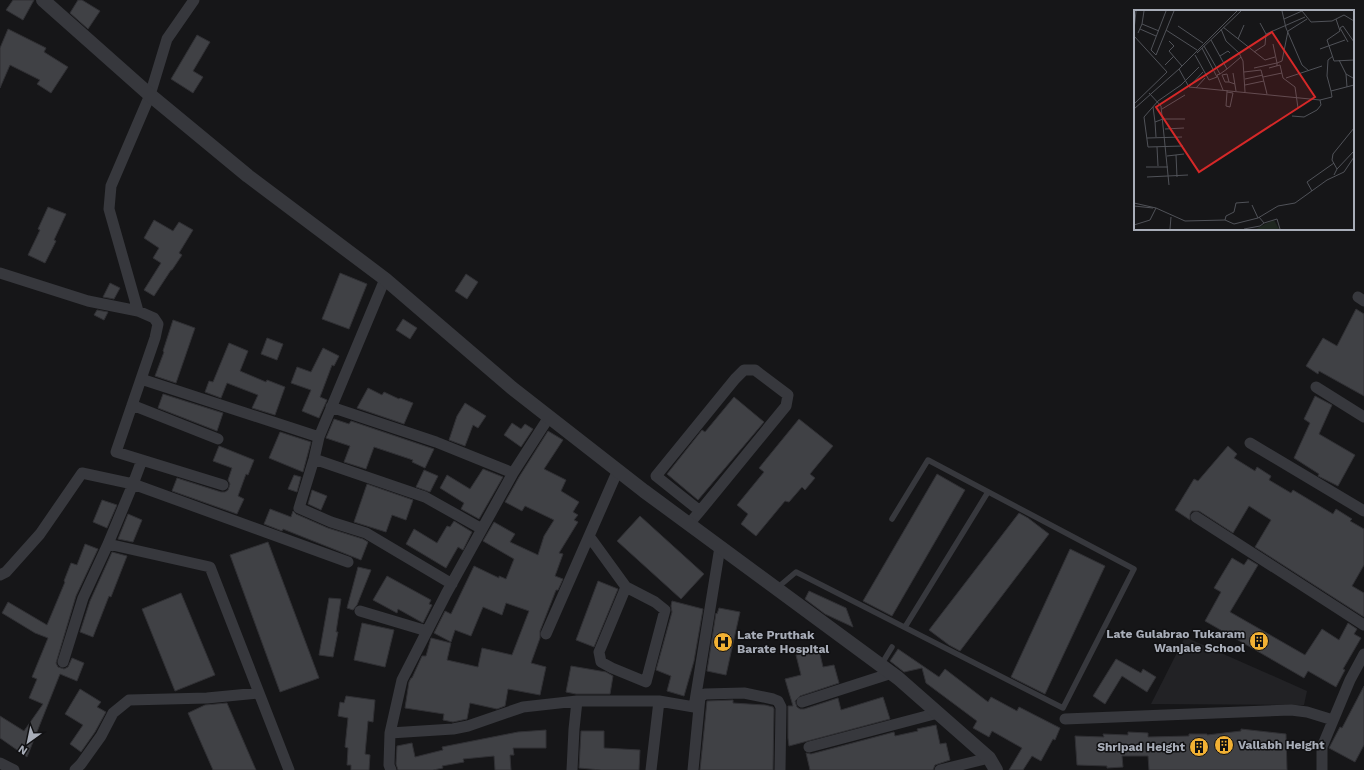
<svg xmlns="http://www.w3.org/2000/svg" width="1364" height="770" font-family="'Work Sans',sans-serif">
	<rect width="100%" height="100%" fill="#161618"/>
	<path fill="#222225" d="M 1185,637 L 1307,691 L 1304,705 L 1151,704 Z"/>
	<path fill="#404145" stroke="#303034" d="M 13,0 L 34,0 L 23,20 L 6,10 Z
		M 78,0 L 82,0 L 100,11 L 88,29 L 70,13 Z
		M 8,29 L 46,48 L 44,52 L 68,67 L 51,93 L 37,84 L 40,80 L 10,65 L 0,88 L 0,48 Z
		M 197,35 L 210,42 L 193,71 L 203,77 L 193,93 L 171,79 Z
		M 48,207 L 66,214 L 54,240 L 56,241 L 45,263 L 28,255 L 40,230 L 38,229 Z
		M 154,220 L 173,231 L 179,222 L 193,230 L 179,253 L 182,255 L 172,270 L 171,270 L 154,296 L 144,290 L 161,263 L 153,258 L 159,248 L 144,238 Z
		M 340,273 L 367,284 L 349,329 L 322,319 Z
		M 466,274 L 478,282 L 467,299 L 455,291 Z
		M 110,283 L 120,288 L 114,299 L 103,297 Z
		M 1356,309 L 1364,314 L 1364,396 L 1319,371 L 1318,374 L 1306,366 L 1323,338 L 1337,346 Z
		M 97,310 L 108,312 L 104,320 L 94,315 Z
		M 403,319 L 417,328 L 410,339 L 396,330 Z
		M 173,320 L 195,328 L 176,383 L 155,376 L 164,352 L 163,351 Z
		M 267,338 L 283,344 L 277,360 L 261,354 Z
		M 229,343 L 248,351 L 240,371 L 266,382 L 267,380 L 285,387 L 275,415 L 252,408 L 258,395 L 227,383 L 221,398 L 205,392 L 209,381 L 213,382 Z
		M 323,348 L 339,356 L 334,366 L 332,365 L 320,397 L 327,400 L 319,418 L 302,411 L 311,390 L 291,383 L 297,367 L 311,372 Z
		M 368,388 L 382,395 L 384,392 L 399,399 L 400,398 L 413,403 L 404,424 L 357,408 Z
		M 163,394 L 223,413 L 217,431 L 158,408 Z
		M 1315,396 L 1332,405 L 1319,434 L 1355,455 L 1338,486 L 1318,476 L 1319,474 L 1294,458 L 1310,423 L 1304,419 Z
		M 734,397 L 764,422 L 698,500 L 667,474 L 702,430 L 705,432 Z
		M 465,403 L 486,416 L 478,428 L 473,425 L 465,446 L 449,440 L 457,416 Z
		M 334,419 L 349,424 L 351,421 L 434,449 L 425,468 L 412,462 L 413,460 L 374,447 L 366,469 L 344,462 L 350,446 L 326,438 Z
		M 799,419 L 833,446 L 810,474 L 815,478 L 805,490 L 802,487 L 789,502 L 785,501 L 756,536 L 741,524 L 748,514 L 737,505 L 764,472 L 759,468 Z
		M 512,423 L 521,429 L 525,424 L 533,429 L 521,447 L 504,435 Z
		M 548,431 L 563,440 L 544,469 L 566,480 L 561,491 L 579,502 L 573,512 L 578,515 L 574,520 L 578,522 L 559,553 L 563,554 L 555,576 L 563,579 L 558,590 L 556,590 L 540,631 L 540,638 L 531,663 L 546,667 L 540,695 L 508,689 L 505,706 L 497,709 L 470,703 L 467,719 L 453,722 L 443,720 L 444,714 L 405,708 L 409,682 L 411,678 L 412,678 L 422,656 L 426,656 L 431,638 L 451,643 L 447,660 L 478,667 L 482,648 L 512,655 L 529,611 L 506,603 L 502,615 L 483,607 L 471,636 L 455,630 L 451,642 L 434,633 L 445,611 L 451,614 L 474,566 L 499,578 L 499,576 L 506,579 L 514,559 L 483,541 L 494,522 L 515,534 L 510,542 L 538,555 L 544,536 L 554,520 L 525,506 L 522,511 L 505,502 L 519,477 Z
		M 280,432 L 311,442 L 303,472 L 269,458 Z
		M 219,446 L 254,460 L 248,475 L 246,474 L 238,496 L 244,499 L 237,514 L 172,491 L 177,478 L 221,492 L 225,492 L 228,490 L 230,484 L 228,480 L 232,468 L 213,461 Z
		M 1228,446 L 1237,454 L 1234,458 L 1255,471 L 1257,467 L 1271,476 L 1269,480 L 1291,493 L 1293,490 L 1333,514 L 1336,509 L 1352,519 L 1350,521 L 1364,529 L 1364,565 L 1352,586 L 1364,593 L 1364,617 L 1255,547 L 1271,520 L 1249,506 L 1233,533 L 1199,511 L 1192,511 L 1190,514 L 1190,520 L 1175,510 L 1194,479 L 1198,481 Z
		M 483,469 L 503,477 L 479,519 L 461,509 L 464,503 L 440,488 L 447,475 L 470,489 Z
		M 424,470 L 438,476 L 430,492 L 416,487 Z
		M 937,474 L 965,490 L 892,616 L 863,601 Z
		M 294,475 L 301,477 L 297,492 L 288,489 Z
		M 367,484 L 413,500 L 406,520 L 392,515 L 386,532 L 354,522 Z
		M 312,490 L 327,496 L 321,510 L 308,504 Z
		M 102,500 L 117,505 L 107,528 L 93,522 Z
		M 270,509 L 291,517 L 293,511 L 296,514 L 328,528 L 363,539 L 368,542 L 361,560 L 283,529 L 282,531 L 264,524 Z
		M 1019,513 L 1028,518 L 1049,534 L 960,651 L 949,645 L 929,630 Z
		M 128,514 L 142,520 L 133,542 L 118,539 Z
		M 640,516 L 704,574 L 681,599 L 617,541 Z
		M 454,521 L 472,532 L 463,550 L 458,547 L 446,568 L 406,544 L 414,529 L 437,543 L 447,526 L 450,527 Z
		M 268,542 L 319,678 L 280,692 L 230,555 Z
		M 85,544 L 98,549 L 76,596 L 56,663 L 58,667 L 64,669 L 68,667 L 72,658 L 84,663 L 77,681 L 60,674 L 27,757 L 0,738 L 0,716 L 24,731 L 43,704 L 29,698 L 37,679 L 32,677 L 48,638 L 35,633 L 2,613 L 8,602 L 47,625 L 65,582 L 64,581 L 71,563 L 77,565 Z
		M 1070,549 L 1105,566 L 1045,694 L 1011,677 Z
		M 112,552 L 127,556 L 111,597 L 109,596 L 93,637 L 80,632 L 90,601 Z
		M 1232,558 L 1244,565 L 1248,559 L 1258,565 L 1230,612 L 1305,655 L 1322,629 L 1339,640 L 1348,623 L 1357,629 L 1354,634 L 1361,638 L 1343,669 L 1345,670 L 1336,687 L 1308,671 L 1304,678 L 1205,621 L 1221,592 L 1214,588 Z
		M 358,567 L 371,570 L 357,605 L 353,610 L 347,608 Z
		M 387,576 L 431,600 L 429,604 L 432,605 L 423,623 L 398,609 L 397,613 L 373,600 Z
		M 598,581 L 618,589 L 594,647 L 576,640 Z
		M 809,591 L 846,608 L 853,627 L 825,614 L 805,599 Z
		M 181,593 L 215,675 L 175,691 L 142,609 Z
		M 329,598 L 341,599 L 336,632 L 338,632 L 333,657 L 319,655 Z
		M 672,601 L 703,609 L 694,661 L 684,696 L 667,691 L 671,676 L 656,670 L 672,612 L 671,606 Z
		M 719,608 L 740,612 L 726,675 L 707,671 L 716,613 L 717,614 Z
		M 362,623 L 394,630 L 385,667 L 354,660 Z
		M 898,649 L 939,677 L 945,669 L 988,702 L 991,697 L 1017,711 L 1019,707 L 1060,728 L 1055,740 L 1053,739 L 1041,761 L 1032,756 L 1023,770 L 1009,770 L 1022,748 L 992,731 L 989,737 L 973,728 L 977,721 L 926,683 L 922,668 L 904,672 L 890,661 Z
		M 819,650 L 823,667 L 834,665 L 839,683 L 800,696 L 795,701 L 797,707 L 800,709 L 804,709 L 838,698 L 841,710 L 883,697 L 890,719 L 789,746 L 788,738 L 788,706 L 793,706 L 785,679 L 801,675 L 796,655 Z
		M 1116,659 L 1141,673 L 1143,669 L 1156,677 L 1147,692 L 1122,676 L 1105,704 L 1093,696 Z
		M 571,666 L 606,672 L 613,676 L 610,694 L 576,694 L 566,692 Z
		M 1364,686 L 1364,745 L 1355,762 L 1329,748 L 1340,727 L 1342,728 Z
		M 80,689 L 101,702 L 97,707 L 106,712 L 95,732 L 81,752 L 70,744 L 83,725 L 65,714 Z
		M 346,696 L 375,700 L 373,722 L 368,721 L 365,754 L 370,755 L 369,770 L 351,770 L 351,765 L 347,765 L 348,748 L 345,747 L 348,718 L 338,716 L 340,702 L 344,703 Z
		M 733,700 L 733,703 L 765,705 L 773,707 L 774,709 L 773,770 L 700,770 L 707,701 Z
		M 227,703 L 256,770 L 213,770 L 188,713 L 205,705 Z
		M 936,725 L 940,744 L 946,743 L 950,760 L 935,765 L 933,770 L 810,770 L 806,753 L 811,754 L 894,732 L 895,736 L 918,731 L 917,729 Z
		M 1241,729 L 1286,734 L 1287,770 L 1149,770 L 1148,756 L 1122,756 L 1123,767 L 1107,768 L 1107,766 L 1077,765 L 1075,736 L 1104,737 L 1103,734 L 1128,735 L 1128,732 L 1148,733 L 1148,737 L 1189,736 L 1189,734 L 1207,734 L 1207,735 L 1241,731 Z
		M 546,730 L 546,748 L 513,748 L 514,755 L 510,755 L 511,770 L 495,770 L 494,756 L 463,759 L 464,762 L 442,766 L 443,768 L 433,770 L 398,770 L 396,764 L 397,746 L 412,743 L 415,757 L 443,750 L 442,747 L 518,732 Z
		M 581,731 L 604,731 L 604,748 L 640,750 L 639,770 L 601,770 L 579,768 Z"/>
	<g fill="none" stroke-linecap="round" stroke-linejoin="round">
		<path stroke="#37383d" stroke-width="5.5" d="M 777,588 L 796,572 L 1063,708 L 1134,569 L 928,460 L 892,519
			M 905,627 L 988,492
			M 881,665 L 892,647"/>
		<path stroke="#37383d" stroke-width="11" d="M 194,0 L 167,39 L 150,95 L 111,186 L 109,209 L 138,311 L 154,318 L 158,324 L 155,338 L 116,452 L 223,485
			M 0,273 L 88,301 L 138,311
			M 385,279 L 319,437 L 314,459 L 299,508 L 331,522 L 366,533 L 452,584
			M 1358,297 L 1364,301
			M 141,379 L 319,437
			M 1316,387 L 1364,417
			M 132,405 L 218,439
			M 331,407 L 436,442 L 513,473
			M 1250,443 L 1364,511
			M 314,459 L 425,497 L 482,529
			M 1196,517 L 1364,625
			M 689,524 L 700,511 L 786,406 L 788,395 L 755,370 L 744,370 L 735,379 L 656,476 L 700,511
			M 589,536 L 626,587 L 599,652 L 601,662 L 612,668 L 646,682 L 665,610 L 655,602 L 626,587
			M 108,544 L 210,567 L 289,770
			M 0,575 L 6,572 L 40,534 L 82,473 L 133,484 L 142,460
			M 360,611 L 427,631
			M 546,634 L 618,470
			M 63,662 L 83,598 L 108,544 L 133,484 L 348,562
			M 659,701 L 694,707 L 720,547
			M 802,702 L 892,673
			M 1065,719 L 1291,710 L 1307,712 L 1333,720
			M 390,733 L 453,729 L 468,726 L 523,707 L 577,701
			M 809,747 L 938,713
			M 0,763 L 14,770
			M 75,770 L 81,764 L 101,736 L 113,713 L 129,700 L 207,698 L 259,693
			M 391,770 L 389,765 L 390,733 L 402,680 L 446,594 L 513,473 L 549,417
			M 572,770 L 574,729 L 577,701 L 659,701 L 651,770
			M 693,770 L 700,697 L 705,694 L 744,693 L 773,699 L 778,701 L 781,707 L 780,770
			M 940,770 L 989,758
			M 1322,770 L 1322,747 L 1350,680 L 1364,654"/>
		<path stroke="#37383d" stroke-width="14" d="M 43,0 L 150,95 L 248,176 L 385,279 L 512,388 L 644,491 L 898,678 L 989,758 L 996,770"/>
	</g>
	<defs>
		<g id="building-disc" transform="scale(1)"><circle r="9.5" fill="#f2b134" stroke="#111113"/><path d="M-4-6H4V6H1V3H-1V6H-4ZM-2.5-4.3h1.7v1.8h-1.7ZM.8-4.3h1.7v1.8H.8ZM-2.5-1h1.7V.8h-1.7ZM.8-1h1.7V.8H.8Z" fill="#111"/></g>
		<g id="hospital-disc" transform="scale(1)"><circle r="9.5" fill="#f2b134" stroke="#111113"/><path d="M-5-5h3v3.5h4V-5h3V5h-3V1.5h-4V5h-3Z" fill="#111"/></g>
	</defs>
	<g fill-rule="evenodd">
		<use href="#building-disc" x="1259" y="641"/>
		<use href="#hospital-disc" x="723" y="642"/>
		<use href="#building-disc" x="1224" y="745"/>
		<use href="#building-disc" x="1199" y="747"/>
	</g>
	<g text-anchor="middle" stroke-width="3" stroke-linejoin="round" paint-order="stroke">
		<g font-size="12" font-weight="bold" fill="#a8adb8" stroke="#111113" text-anchor="end">
			<text x="1245" y="638">Late Gulabrao Tukaram<tspan x="1245" dy="14">Wanjale School</tspan></text>
			<text x="737" y="639" text-anchor="start">Late Pruthak<tspan x="737" dy="14">Barate Hospital</tspan></text>
			<text x="1238" y="749" text-anchor="start">Vallabh Height</text>
			<text x="1185" y="751">Shripad Height</text>
		</g>
	</g>
	<g transform="translate(1134 10)">
		<rect width="220" height="220" fill="#161618"/>
		<path d="M 140,210 L 145,219 L 122,219 L 131,214 Z" fill="#1e261f"/>
		<path fill="none" stroke="#505258" stroke-width="1" d="M 32,1 L 17,40 L 22,45 L 40,1M 148,1 L 152,18 L 168,55 L 175,61M 150,9 L 168,1 L 177,12 L 198,11 L 210,5 L 220,11M 202,9 L 206,21 L 193,30 L 200,51 L 220,50M 126,13 L 132,24M 8,14 L 10,1M 44,16 L 69,33M 89,17 L 131,50 L 141,47M 6,19 L 22,26M 87,19 L 92,31 L 105,43 L 109,51 L 111,82M 0,20 L 2,1M 32,20 L 63,40M 4,23 L 8,14 L 25,21M 0,26 L 33,62 L 0,94M 104,29 L 110,15M 35,31 L 40,36 L 35,41 L 48,56M 214,32 L 206,18 L 209,16 L 220,32M 70,36 L 86,64 L 93,59 L 77,30M 186,39 L 211,30M 120,42 L 131,35 L 132,24 L 171,7M 63,43 L 107,1M 61,45 L 75,70 L 83,67 L 68,38M 86,46 L 94,41 L 96,43M 205,50 L 212,64 L 219,68M 31,55 L 40,46M 143,56 L 143,53 L 148,51 L 154,21 L 173,9M 120,58 L 143,53 L 139,34M 135,58 L 146,55 L 149,68 L 161,77 L 164,98M 45,59 L 55,77 L 186,90 L 198,87 L 197,81 L 220,75M 93,59 L 107,47M 110,62 L 127,60 L 133,84M 99,63 L 102,81M 86,64 L 83,65 L 89,80M 212,64 L 213,77M 129,67 L 148,63M 152,68 L 188,56M 111,69 L 129,65M 95,72 L 91,72 L 88,65 L 93,64 L 95,72 L 101,74M 111,75 L 130,71M 55,77 L 69,62M 62,78 L 71,68M 197,81 L 193,66 L 194,50 L 199,46M 93,82 L 99,83 L 96,97 L 92,96 L 93,82 L 93,80M 15,83 L 27,96 L 35,175M 19,97 L 21,112M 0,99 L 45,59 L 103,1M 28,99 L 51,85M 158,106 L 170,107 L 183,100 L 187,95 L 186,90M 31,119 L 50,118M 22,127 L 21,112 L 29,109 L 51,109M 13,128 L 48,127M 49,136 L 14,137 L 10,107 L 24,91 L 47,75 L 65,57M 23,137 L 24,156M 42,145 L 43,167M 33,146 L 50,144M 12,157 L 34,157M 203,159 L 220,141M 200,165 L 203,159 L 198,150 L 199,144 L 220,118M 13,167 L 54,165M 178,181 L 173,172 L 200,153M 0,193 L 22,198 L 51,211 L 91,210 L 100,214 L 124,208 L 144,196 L 161,193 L 193,170 L 210,162 L 220,147M 118,195 L 124,208M 0,196 L 19,198M 125,207 L 130,213 L 143,209 L 146,219M 91,210 L 92,206 L 100,202 L 102,193 L 115,192M 0,215 L 16,210 L 22,198M 36,219 L 37,207M 110,219 L 126,216 L 130,213"/>
		<path fill="#d62828" fill-opacity="0.15" stroke="#d62828" stroke-width="2" d="M 138,22 L 181,87 L 65,162 L 22,97 Z"/>
		<rect width="220" height="220" fill="none" stroke="#a8adb8" stroke-width="2"/>
	</g>
	<g transform="translate(28 742) rotate(213)" stroke="#111113" stroke-width="3" paint-order="stroke">
	<path d="M0-3L7 15L0 10L-7 15Z" fill="#a8adb8"/>
	<text y="-6" font-size="11" font-weight="bold" text-anchor="middle" fill="#a8adb8">N</text>
	</g>
</svg>
